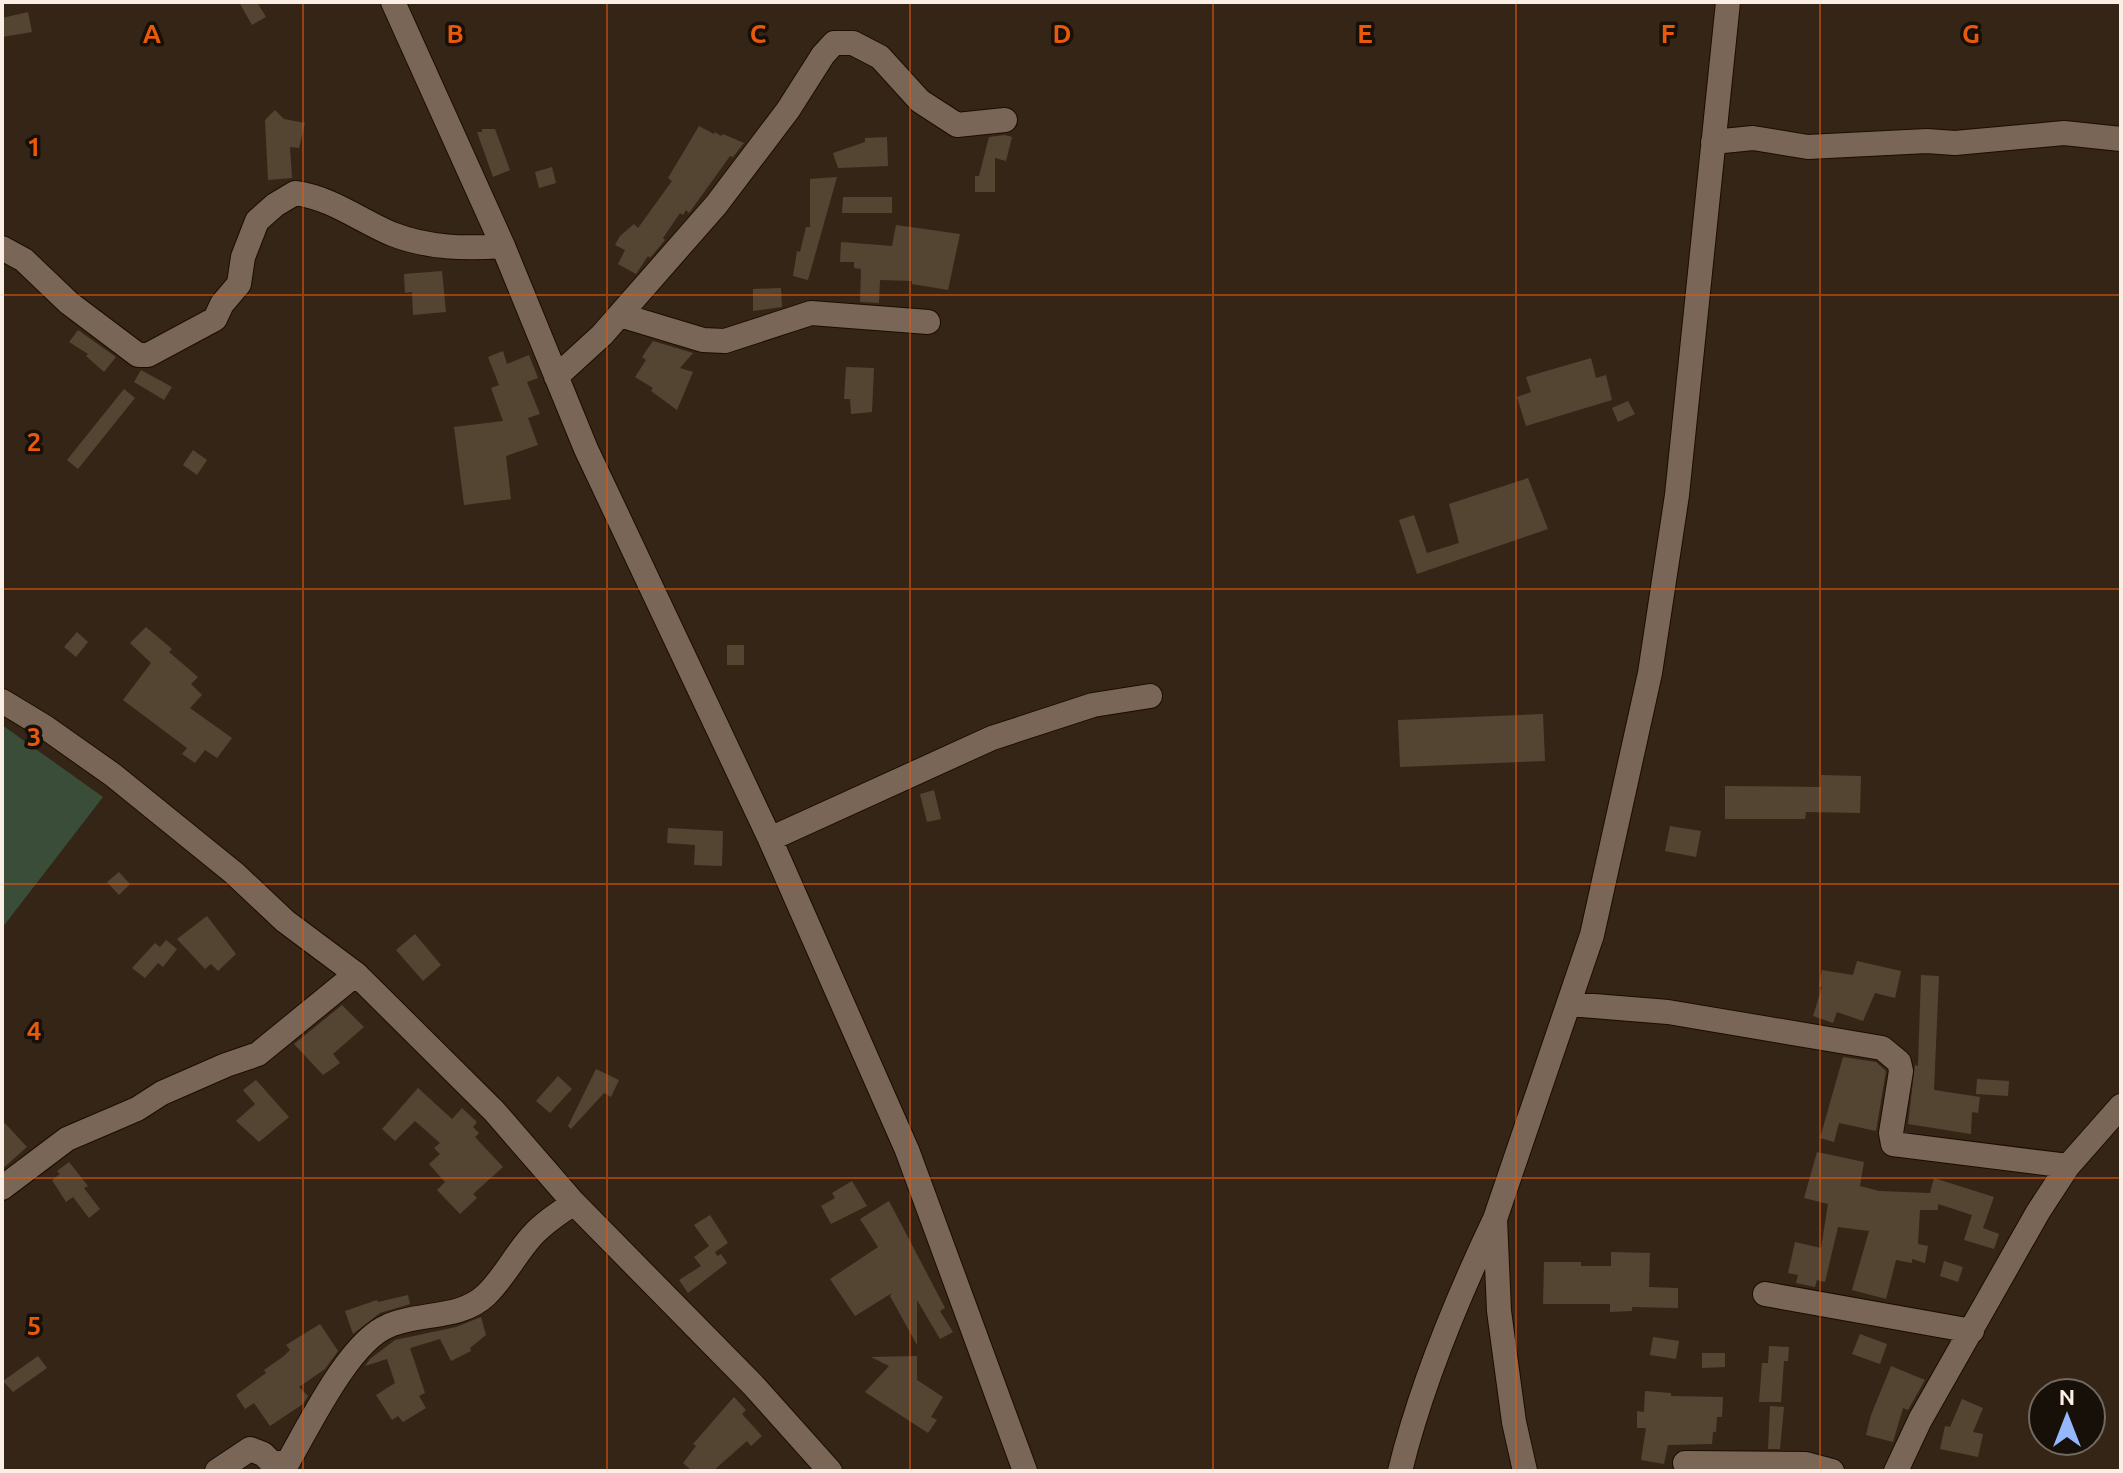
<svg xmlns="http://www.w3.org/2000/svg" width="2123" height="1473" font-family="Ubuntu,sans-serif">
	<rect width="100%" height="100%" fill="#352516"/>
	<path fill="#394d38" d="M 2,725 L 103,797 L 2,928 Z"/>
	<path fill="#544533" d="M 239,2 L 257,2 L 266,17 L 252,25 Z
		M 28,12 L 32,32 L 2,37 L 2,18 Z
		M 275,110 L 284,119 L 305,123 L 299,148 L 290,147 L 292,178 L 268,180 L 265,120 Z
		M 699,126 L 714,134 L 715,132 L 721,136 L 723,134 L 744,143 L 733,157 L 730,156 L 689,213 L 686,210 L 683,215 L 680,213 L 663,238 L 665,240 L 650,258 L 648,256 L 636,274 L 618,264 L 625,250 L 615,245 L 620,236 L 634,224 L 638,228 L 672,181 L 668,178 Z
		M 482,129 L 495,129 L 510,170 L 493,177 L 477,132 L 482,132 Z
		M 1005,135 L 1012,137 L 1006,161 L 995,158 L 995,192 L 975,192 L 975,176 L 979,176 L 989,137 Z
		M 887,137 L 888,166 L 838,168 L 833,153 L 865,142 L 865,138 Z
		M 552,167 L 556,183 L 539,188 L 535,172 Z
		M 837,177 L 808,280 L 793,276 L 797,251 L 800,252 L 806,227 L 810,227 L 810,179 Z
		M 843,197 L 892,197 L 892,213 L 842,213 Z
		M 896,225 L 960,234 L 948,290 L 912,284 L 912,281 L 880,280 L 879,303 L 860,302 L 861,269 L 854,268 L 854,262 L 840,262 L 841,242 L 892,246 Z
		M 442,271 L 446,312 L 413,315 L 412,292 L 405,293 L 404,274 Z
		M 781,288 L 782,307 L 753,311 L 753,289 Z
		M 78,330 L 116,357 L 104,372 L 86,356 L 88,354 L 69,342 Z
		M 653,341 L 693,353 L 680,368 L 693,372 L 677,410 L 651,391 L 653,388 L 635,377 L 646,360 L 642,357 Z
		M 503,351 L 507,364 L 529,355 L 538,378 L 527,382 L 540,414 L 528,418 L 538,445 L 506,456 L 511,499 L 464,505 L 454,427 L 503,421 L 491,388 L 499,385 L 488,357 Z
		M 1591,358 L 1596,378 L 1606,375 L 1612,400 L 1526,426 L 1517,397 L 1531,392 L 1526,377 Z
		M 846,367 L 874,368 L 872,412 L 851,414 L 850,399 L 844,399 Z
		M 141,370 L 172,387 L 164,400 L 134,382 Z
		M 124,389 L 135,398 L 78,469 L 67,460 Z
		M 1628,401 L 1635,414 L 1618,422 L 1612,408 Z
		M 193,450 L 207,460 L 197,475 L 183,465 Z
		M 1528,478 L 1548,529 L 1417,574 L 1399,520 L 1414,515 L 1427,553 L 1459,543 L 1449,504 Z
		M 146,627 L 172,649 L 169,652 L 198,677 L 191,684 L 202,695 L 190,708 L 232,738 L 217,758 L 205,750 L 195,763 L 182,754 L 187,748 L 123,700 L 151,663 L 130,643 Z
		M 77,632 L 88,642 L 76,657 L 64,647 Z
		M 727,645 L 744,645 L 744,665 L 727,665 Z
		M 1543,714 L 1545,761 L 1400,767 L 1398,720 Z
		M 1821,775 L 1861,776 L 1860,813 L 1806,812 L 1805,819 L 1725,819 L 1725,786 L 1821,787 Z
		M 934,790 L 941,819 L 927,822 L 920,794 Z
		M 1670,826 L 1701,831 L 1696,857 L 1665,851 Z
		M 668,828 L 723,831 L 722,866 L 694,865 L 695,845 L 667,843 Z
		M 119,872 L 130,884 L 119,895 L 107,882 Z
		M 207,916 L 236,954 L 218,971 L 211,964 L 205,969 L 177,939 Z
		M 415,934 L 441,965 L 423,981 L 396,950 Z
		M 166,940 L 177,949 L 163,967 L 158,963 L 145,978 L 132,968 L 155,943 L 160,947 Z
		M 1857,961 L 1901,971 L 1895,998 L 1875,993 L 1863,1021 L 1837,1012 L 1833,1023 L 1813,1016 L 1822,987 L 1819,986 L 1822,970 L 1853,975 Z
		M 1921,975 L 1939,976 L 1934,1090 L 1980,1097 L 1978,1113 L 1972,1112 L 1971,1134 L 1908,1124 L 1915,1065 L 1918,1066 Z
		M 342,1005 L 364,1027 L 333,1054 L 340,1063 L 323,1075 L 294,1044 Z
		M 1843,1057 L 1876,1062 L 1886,1071 L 1876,1131 L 1839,1123 L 1834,1142 L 1820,1138 Z
		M 596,1069 L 619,1080 L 611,1097 L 604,1093 L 571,1129 L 568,1126 Z
		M 558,1076 L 572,1089 L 550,1113 L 536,1101 Z
		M 1977,1079 L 2009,1081 L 2008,1096 L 1976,1094 Z
		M 256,1080 L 289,1117 L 259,1142 L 236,1121 L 255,1104 L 243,1090 Z
		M 418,1088 L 452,1119 L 462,1108 L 477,1122 L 473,1127 L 479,1133 L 475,1137 L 503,1167 L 473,1194 L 477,1198 L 460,1214 L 437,1190 L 445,1182 L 429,1164 L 440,1154 L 434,1148 L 440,1143 L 415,1121 L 395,1141 L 382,1129 Z
		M 2,1120 L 27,1147 L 2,1169 Z
		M 1817,1152 L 1864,1162 L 1860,1186 L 1879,1191 L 1930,1193 L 1934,1178 L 1994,1197 L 1983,1228 L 1999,1234 L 1994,1249 L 1964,1240 L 1972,1215 L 1938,1204 L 1938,1210 L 1920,1210 L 1918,1244 L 1928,1246 L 1925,1263 L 1912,1259 L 1912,1263 L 1896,1260 L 1886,1299 L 1852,1290 L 1869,1231 L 1838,1227 L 1825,1282 L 1817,1280 L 1815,1287 L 1796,1283 L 1798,1275 L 1788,1273 L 1795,1242 L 1821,1248 L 1828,1204 L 1804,1198 Z
		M 69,1162 L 88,1186 L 84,1188 L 100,1209 L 89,1218 L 73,1197 L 66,1202 L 52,1180 L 60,1174 L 57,1171 Z
		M 852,1181 L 867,1206 L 831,1224 L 821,1206 L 835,1198 L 832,1193 Z
		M 889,1201 L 945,1308 L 940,1311 L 953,1332 L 940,1339 L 917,1300 L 917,1345 L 890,1296 L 892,1293 L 855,1316 L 830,1279 L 878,1247 L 860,1219 Z
		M 710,1215 L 728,1243 L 715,1252 L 717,1256 L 721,1254 L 727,1263 L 688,1293 L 679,1280 L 701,1266 L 694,1257 L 709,1246 L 694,1225 Z
		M 1611,1252 L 1650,1253 L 1649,1287 L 1678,1288 L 1678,1308 L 1632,1307 L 1632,1311 L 1610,1312 L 1610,1304 L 1543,1304 L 1544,1262 L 1581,1262 L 1581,1266 L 1611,1266 Z
		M 1944,1261 L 1963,1267 L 1958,1282 L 1940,1276 Z
		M 408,1295 L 410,1304 L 380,1313 L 353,1334 L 345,1311 L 377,1300 L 378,1302 Z
		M 481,1317 L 486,1335 L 470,1348 L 471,1351 L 451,1361 L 440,1339 L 410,1348 L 425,1393 L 419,1396 L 426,1408 L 403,1422 L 398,1416 L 392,1420 L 376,1395 L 395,1383 L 387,1359 L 365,1366 L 370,1359 L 395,1340 L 456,1327 Z
		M 320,1324 L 338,1351 L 325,1369 L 299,1387 L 308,1396 L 303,1404 L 270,1426 L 254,1403 L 245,1409 L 236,1395 L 266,1373 L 264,1370 L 284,1356 L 290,1350 L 286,1345 Z
		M 1860,1334 L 1887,1344 L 1880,1364 L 1852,1354 Z
		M 1653,1337 L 1679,1341 L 1676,1359 L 1650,1355 Z
		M 1769,1346 L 1789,1347 L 1788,1361 L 1784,1361 L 1781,1402 L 1759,1402 L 1762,1363 L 1768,1363 Z
		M 1702,1353 L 1725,1353 L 1725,1367 L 1702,1368 Z
		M 38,1356 L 47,1368 L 13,1392 L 3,1381 Z
		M 917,1356 L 917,1380 L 943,1397 L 931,1417 L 937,1420 L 928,1433 L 865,1392 L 889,1366 L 871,1357 Z
		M 1891,1366 L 1925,1380 L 1908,1410 L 1903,1408 L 1893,1442 L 1866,1435 L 1871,1415 Z
		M 1645,1391 L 1671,1393 L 1671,1396 L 1723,1397 L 1722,1417 L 1717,1417 L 1716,1432 L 1713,1432 L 1712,1444 L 1668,1445 L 1664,1464 L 1641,1460 L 1646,1428 L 1637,1428 L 1637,1411 L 1644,1412 Z
		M 734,1397 L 746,1410 L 742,1414 L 762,1436 L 751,1446 L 747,1441 L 713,1471 L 692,1471 L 683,1463 L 696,1446 L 693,1444 Z
		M 1962,1399 L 1983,1408 L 1973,1432 L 1983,1434 L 1978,1457 L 1940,1449 L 1945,1426 L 1950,1427 Z
		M 1770,1406 L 1784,1407 L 1780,1449 L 1768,1449 Z"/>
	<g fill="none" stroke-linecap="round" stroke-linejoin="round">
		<g stroke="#1c0d02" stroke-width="26">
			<path id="minor" d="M 393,2 L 503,246 L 586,449 L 770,839 L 907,1150 L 1025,1471
				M 1713,142 L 1753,138 L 1808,147 L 1927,141 L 1955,143 L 2064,133 L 2121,139
				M 2,248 L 24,260 L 69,303 L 138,355 L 148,355 L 215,319 L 222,304 L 239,284 L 243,257 L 257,221 L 275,205 L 295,193 C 332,198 359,220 392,234 C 428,248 465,249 503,246
				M 620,315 L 703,340 L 725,341 L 811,313 L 928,322
				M 556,377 L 602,335 L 716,205 L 788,110 L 823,55 L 834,43 L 853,43 L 880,57 L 920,101 L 957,125 L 1005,120
				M 2,701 L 45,727 L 113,775 L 234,873 L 285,921 L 356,974 L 494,1111 L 574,1203 L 753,1385 L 830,1471
				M 770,839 L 992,738 L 1093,705 L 1150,696
				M 1569,1004 L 1668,1012 L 1882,1048 L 1899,1062 L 1901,1071 L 1891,1133 L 1893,1144 L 2068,1166
				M 2,1188 L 67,1139 L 137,1109 L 162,1093 L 226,1065 L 258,1054 L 356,974
				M 1765,1294 L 1972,1331
				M 1685,1463 L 1806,1464 L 1832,1471
				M 217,1471 L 250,1449 L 263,1454 L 273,1464 L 288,1462
				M 279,1471 L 288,1462 C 309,1426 349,1342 388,1326 C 419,1312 460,1320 486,1295 C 503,1279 515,1255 531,1237 C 543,1223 559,1213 574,1203
				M 1400,1471 C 1421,1385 1456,1301 1494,1221
				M 1525,1471 L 1514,1422 L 1499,1311 L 1495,1219 L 1592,935 L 1650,673 L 1677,495 L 1728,2
				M 1896,1471 L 1920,1420 L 2038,1212 L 2068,1166 L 2121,1106"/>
		</g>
		<use href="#minor" stroke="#796656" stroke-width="24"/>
	</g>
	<path fill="none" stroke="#e8590c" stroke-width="2" stroke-opacity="0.55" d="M 303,2 L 303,1471M 607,2 L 607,1471M 910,2 L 910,1471M 1213,2 L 1213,1471M 1516,2 L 1516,1471M 1820,2 L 1820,1471M 2,295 L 2121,295M 2,589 L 2121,589M 2,884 L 2121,884M 2,1178 L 2121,1178"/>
	<g font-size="26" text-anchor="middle" font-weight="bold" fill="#e8590c" stroke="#171009" stroke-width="7" stroke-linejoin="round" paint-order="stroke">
		<text x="152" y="43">A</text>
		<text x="455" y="43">B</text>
		<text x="758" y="43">C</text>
		<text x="1062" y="43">D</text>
		<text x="1365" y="43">E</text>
		<text x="1668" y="43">F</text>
		<text x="1971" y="43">G</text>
		<text x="34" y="156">1</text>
		<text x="34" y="451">2</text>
		<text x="34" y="746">3</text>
		<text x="34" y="1040">4</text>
		<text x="34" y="1335">5</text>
	</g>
	<rect width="2123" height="1473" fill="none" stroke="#faeee5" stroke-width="8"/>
	<g transform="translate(2067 1417)"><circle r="38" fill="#171009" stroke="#726961" stroke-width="2"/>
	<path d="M0-6L14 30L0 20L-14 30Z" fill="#95b7fd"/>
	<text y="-12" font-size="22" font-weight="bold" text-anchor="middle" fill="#faeee5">N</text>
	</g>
</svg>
